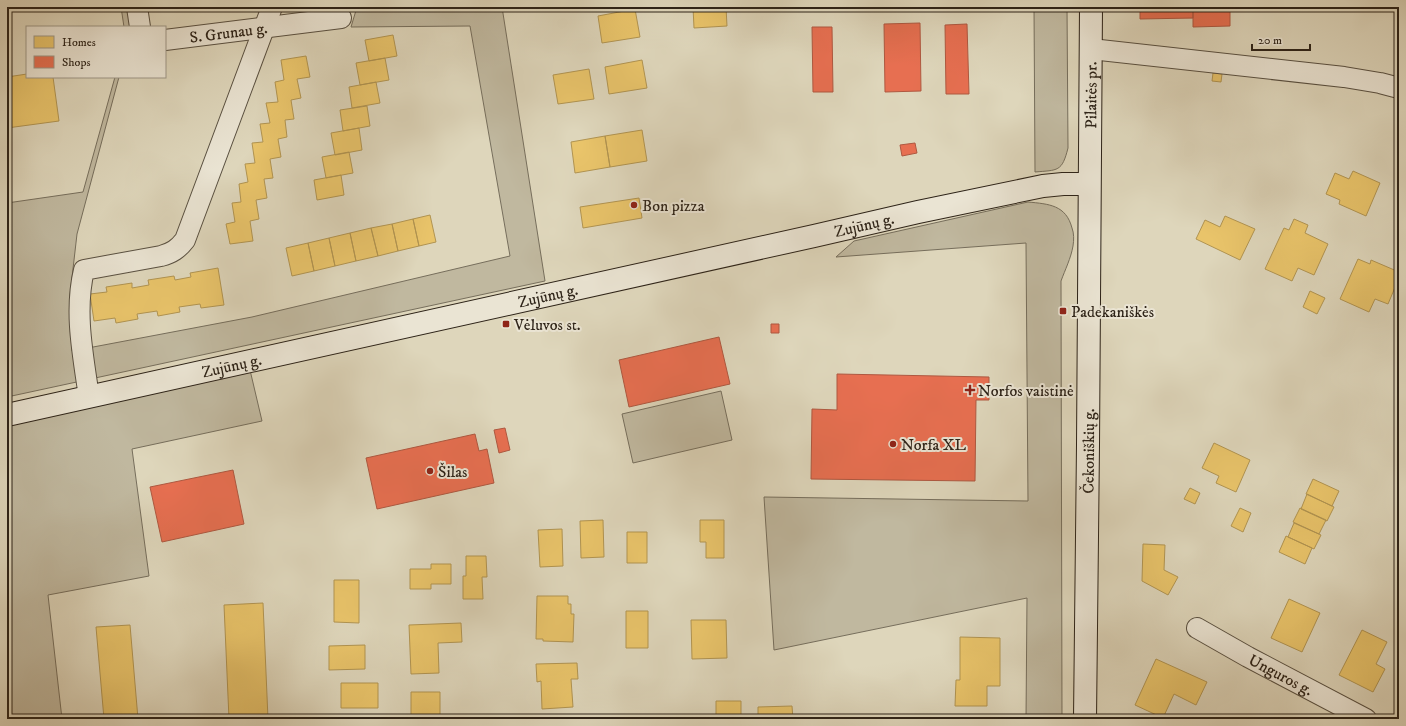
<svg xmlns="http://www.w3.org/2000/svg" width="1406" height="726" font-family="'IM FELL DW Pica',serif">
	<rect width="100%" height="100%" fill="#ded6bb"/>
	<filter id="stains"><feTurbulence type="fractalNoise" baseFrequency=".005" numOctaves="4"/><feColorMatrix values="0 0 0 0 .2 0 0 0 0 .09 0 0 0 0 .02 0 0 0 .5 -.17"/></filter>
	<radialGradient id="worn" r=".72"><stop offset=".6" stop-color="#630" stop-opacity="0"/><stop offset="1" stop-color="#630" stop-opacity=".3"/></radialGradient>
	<path fill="#c0b89f" stroke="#766e5c" d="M 121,7 L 128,7 L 130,27 L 124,27 Z
		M 357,7 L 502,7 L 545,281 L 7,397 L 7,203 L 83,192 L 115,77 L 119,77 L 77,234 L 70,295 L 72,351 L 252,317 L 510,256 L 470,26 L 351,27 Z
		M 1034,7 L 1067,7 L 1068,148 C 1062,172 1058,170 1035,172 Z
		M 1028,202 C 1049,204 1066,205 1072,228 C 1074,233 1074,240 1073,246 C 1071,258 1065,270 1061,281 L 1062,719 L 1026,719 L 1027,598 L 774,650 L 764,497 L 1028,501 L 1026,243 L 836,257 L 854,241 Z
		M 250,370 L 262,421 L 132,449 L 149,576 L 48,595 L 62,719 L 7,719 L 7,425 Z
		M 721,391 L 732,440 L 633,463 L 622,414 Z"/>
	<path fill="#e9c46a" stroke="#b19451" d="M 693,7 L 726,7 L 727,26 L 694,28 Z
		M 635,9 L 640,37 L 602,43 L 598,16 Z
		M 393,35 L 397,56 L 369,61 L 365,40 Z
		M 306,56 L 310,77 L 297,79 L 301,98 L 291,100 L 294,119 L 285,120 L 287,137 L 278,139 L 281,157 L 270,159 L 273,178 L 264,179 L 267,198 L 256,200 L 259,219 L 250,221 L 253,241 L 230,244 L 226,224 L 235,222 L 232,203 L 241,202 L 239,184 L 248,182 L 245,164 L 255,163 L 252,143 L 263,142 L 260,124 L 270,123 L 266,103 L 278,102 L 275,82 L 284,80 L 281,60 Z
		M 385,58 L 389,80 L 360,85 L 356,63 Z
		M 642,60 L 647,88 L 609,94 L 605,67 Z
		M 589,69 L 594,99 L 558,104 L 553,75 Z
		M 1213,73 L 1222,74 L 1221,82 L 1212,81 Z
		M 27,74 L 27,77 L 53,77 L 59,121 L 7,128 L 7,77 Z
		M 376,82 L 380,103 L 352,108 L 349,87 Z
		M 367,106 L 370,126 L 343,131 L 340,110 Z
		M 359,128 L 362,150 L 335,155 L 331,133 Z
		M 642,130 L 647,161 L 610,167 L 605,136 Z
		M 605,136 L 610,167 L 575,173 L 571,142 Z
		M 349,152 L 353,173 L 326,178 L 322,157 Z
		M 1353,171 L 1380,183 L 1366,216 L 1339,204 L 1340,200 L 1326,194 L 1335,173 L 1349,179 Z
		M 341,175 L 344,195 L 317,200 L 314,180 Z
		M 639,198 L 642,218 L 583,228 L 580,207 Z
		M 430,215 L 436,242 L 419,246 L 413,219 Z
		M 1225,216 L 1255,229 L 1240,260 L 1196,239 L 1205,220 L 1220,227 Z
		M 413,219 L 419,246 L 398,251 L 392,224 Z
		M 1294,219 L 1308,225 L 1305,233 L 1328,244 L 1314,275 L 1298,268 L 1292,281 L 1265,269 L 1284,228 L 1289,230 Z
		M 392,224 L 398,251 L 378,256 L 371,228 Z
		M 371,228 L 378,256 L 356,261 L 350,233 Z
		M 350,233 L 356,261 L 335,266 L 329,238 Z
		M 329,238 L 335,266 L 314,271 L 308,243 Z
		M 308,243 L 314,271 L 292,276 L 286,248 Z
		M 1358,259 L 1370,264 L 1371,260 L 1399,272 L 1399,278 L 1388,304 L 1375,299 L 1369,312 L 1340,299 Z
		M 218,268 L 224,305 L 201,308 L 200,304 L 179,307 L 180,312 L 158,316 L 157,311 L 137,314 L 138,319 L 116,323 L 115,318 L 94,321 L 90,294 L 107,292 L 106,287 L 132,283 L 132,288 L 149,285 L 148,280 L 174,276 L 175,280 L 191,277 L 190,273 Z
		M 1310,291 L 1325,298 L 1317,314 L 1303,307 Z
		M 1214,443 L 1250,460 L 1236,492 L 1216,483 L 1219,476 L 1202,468 Z
		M 1313,479 L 1339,491 L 1332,506 L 1306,494 Z
		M 1190,488 L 1200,493 L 1195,504 L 1184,499 Z
		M 1307,494 L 1334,507 L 1327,521 L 1301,509 Z
		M 1240,508 L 1251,513 L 1243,532 L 1231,526 Z
		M 1300,508 L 1326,520 L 1319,534 L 1293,522 Z
		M 603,520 L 604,557 L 581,558 L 580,521 Z
		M 700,520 L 724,520 L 724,558 L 706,558 L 706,542 L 700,542 Z
		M 1294,523 L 1321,535 L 1314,549 L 1288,537 Z
		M 562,529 L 563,566 L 540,567 L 538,530 Z
		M 627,532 L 647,532 L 647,563 L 627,563 Z
		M 1286,536 L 1312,548 L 1305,564 L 1279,552 Z
		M 1143,544 L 1165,545 L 1164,570 L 1178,577 L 1168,595 L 1142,581 Z
		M 466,556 L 486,556 L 487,577 L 482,577 L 483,599 L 463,599 L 463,576 L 466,576 Z
		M 431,564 L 451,564 L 451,584 L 431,584 L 431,589 L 410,589 L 410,569 L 431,569 Z
		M 334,580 L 359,580 L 359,623 L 334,622 Z
		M 537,596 L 568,596 L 568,604 L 571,604 L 571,614 L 574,614 L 573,642 L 543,641 L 543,639 L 536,639 Z
		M 1289,599 L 1320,613 L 1302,652 L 1271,638 Z
		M 263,603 L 268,719 L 229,719 L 224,605 Z
		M 626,611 L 648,611 L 648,648 L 626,648 Z
		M 691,620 L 726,620 L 727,658 L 692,659 Z
		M 461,623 L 462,642 L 438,643 L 439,673 L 411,674 L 409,625 Z
		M 130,625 L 138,719 L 104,719 L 96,627 Z
		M 1362,630 L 1387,642 L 1376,664 L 1385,669 L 1373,692 L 1339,675 Z
		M 960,637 L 1000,638 L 1000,686 L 987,686 L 987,706 L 955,706 L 956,680 L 960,680 Z
		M 365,645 L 365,669 L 329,670 L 329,646 Z
		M 1156,659 L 1207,682 L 1196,705 L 1174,694 L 1163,718 L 1135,705 Z
		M 577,663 L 578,679 L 571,679 L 573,707 L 542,709 L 541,681 L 537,682 L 536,664 Z
		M 341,683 L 378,683 L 378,708 L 341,708 Z
		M 411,692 L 440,692 L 440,719 L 411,719 Z
		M 716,701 L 741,701 L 741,719 L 716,719 Z
		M 792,706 L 793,719 L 758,719 L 758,707 Z"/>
	<path fill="#e76f51" stroke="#af5840" d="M 1140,7 L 1193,7 L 1193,18 L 1140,19 Z
		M 1193,7 L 1230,7 L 1230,26 L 1193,27 Z
		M 920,23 L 921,91 L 885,92 L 884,24 Z
		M 967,24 L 969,94 L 946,94 L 945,25 Z
		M 812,27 L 832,27 L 833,92 L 813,92 Z
		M 915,143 L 917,153 L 902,156 L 900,145 Z
		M 771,324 L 779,324 L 779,333 L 771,333 Z
		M 719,337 L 730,384 L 629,407 L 619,360 Z
		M 837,374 L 989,377 L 989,400 L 976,400 L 975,481 L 811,479 L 812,409 L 837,410 Z
		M 505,428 L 510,450 L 499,453 L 494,430 Z
		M 475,434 L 479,451 L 487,449 L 494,483 L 377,509 L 366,458 Z
		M 233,470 L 244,524 L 162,542 L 150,487 Z"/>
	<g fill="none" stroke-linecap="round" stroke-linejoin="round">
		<g stroke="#595041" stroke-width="22">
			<g id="minor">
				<path d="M 137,7 L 140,27"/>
				<path id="s1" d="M 165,40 L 341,18"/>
				<path d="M 1091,49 L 1344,77 L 1380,83 L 1399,88"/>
				<path d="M 89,397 C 83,355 74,312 84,270 L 161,256 C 172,253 178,249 185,240 L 272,7"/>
				<path id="s2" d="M 1197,628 L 1248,657 L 1366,719"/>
			</g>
		</g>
		<g stroke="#2d2318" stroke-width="24">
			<g id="secondary">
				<path id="s3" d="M 7,415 L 814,236 L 918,212 L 1043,186 L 1063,184 L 1089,184"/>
				<path id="s4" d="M 1085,719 L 1088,445 L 1091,7"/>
			</g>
		</g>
		<use href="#minor" stroke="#eae4d3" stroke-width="20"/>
		<use href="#secondary" stroke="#eae4d3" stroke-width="22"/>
	</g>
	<g fill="#8f2418" stroke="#eae4d3" stroke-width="1.5">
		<circle cx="634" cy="205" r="4"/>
		<rect x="1059" y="307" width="8" height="8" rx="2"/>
		<rect x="502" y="320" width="8" height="8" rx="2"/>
		<path d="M968 384h4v4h4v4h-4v4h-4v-4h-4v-4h4z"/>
		<circle cx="893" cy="444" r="4"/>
		<circle cx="430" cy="471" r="4"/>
	</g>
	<g text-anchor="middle" stroke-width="4" stroke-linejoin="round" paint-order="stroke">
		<g font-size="16" fill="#2d2318" stroke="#eae4d3">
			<text dy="6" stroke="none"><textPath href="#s1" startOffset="64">S. Grunau g.</textPath></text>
			<text dy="6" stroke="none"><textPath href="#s4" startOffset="624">Pilaitės pr.</textPath></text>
			<text dy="6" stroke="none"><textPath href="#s3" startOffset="878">Zujūnų g.</textPath></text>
			<text dy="6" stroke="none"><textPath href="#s3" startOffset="554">Zujūnų g.</textPath></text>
			<text dy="6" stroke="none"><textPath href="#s3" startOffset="230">Zujūnų g.</textPath></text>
			<text dy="6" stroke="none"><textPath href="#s4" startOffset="268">Čekoniškių g.</textPath></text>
			<text dy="6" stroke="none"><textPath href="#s2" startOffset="96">Unguros g.</textPath></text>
		</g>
		<g font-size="16" fill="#2d2318" stroke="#eae4d3" text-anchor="start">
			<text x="642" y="211">Bon pizza</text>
			<text x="1071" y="317">Padekaniškės</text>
			<text x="514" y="330">Vėluvos st.</text>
			<text x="978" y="396">Norfos vaistinė</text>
			<text x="901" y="450">Norfa XL</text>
			<text x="438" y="477">Šilas</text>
		</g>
	</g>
	<rect width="1406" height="726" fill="none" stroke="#ded6bb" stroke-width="24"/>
	<rect x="8" y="8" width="1390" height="710" fill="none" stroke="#2d2318" stroke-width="2"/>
	<rect x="12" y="12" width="1382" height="702" fill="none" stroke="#2d2318"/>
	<rect x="26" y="26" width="140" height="52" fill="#eae4d3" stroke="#9e9788"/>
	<rect x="34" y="36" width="20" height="12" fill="#e9c46a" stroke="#9e9788"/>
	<text x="62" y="46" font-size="12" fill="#2d2318">Homes</text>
	<rect x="34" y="56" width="20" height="12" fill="#e76f51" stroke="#9e9788"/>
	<text x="62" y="66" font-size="12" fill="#2d2318">Shops</text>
	<path d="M1252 44v6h58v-6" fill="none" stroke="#2d2318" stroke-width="2"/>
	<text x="1258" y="44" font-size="12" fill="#2d2318" stroke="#eae4d3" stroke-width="3" paint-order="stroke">20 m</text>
	<rect width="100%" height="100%" filter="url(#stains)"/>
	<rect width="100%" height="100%" fill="url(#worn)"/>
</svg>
